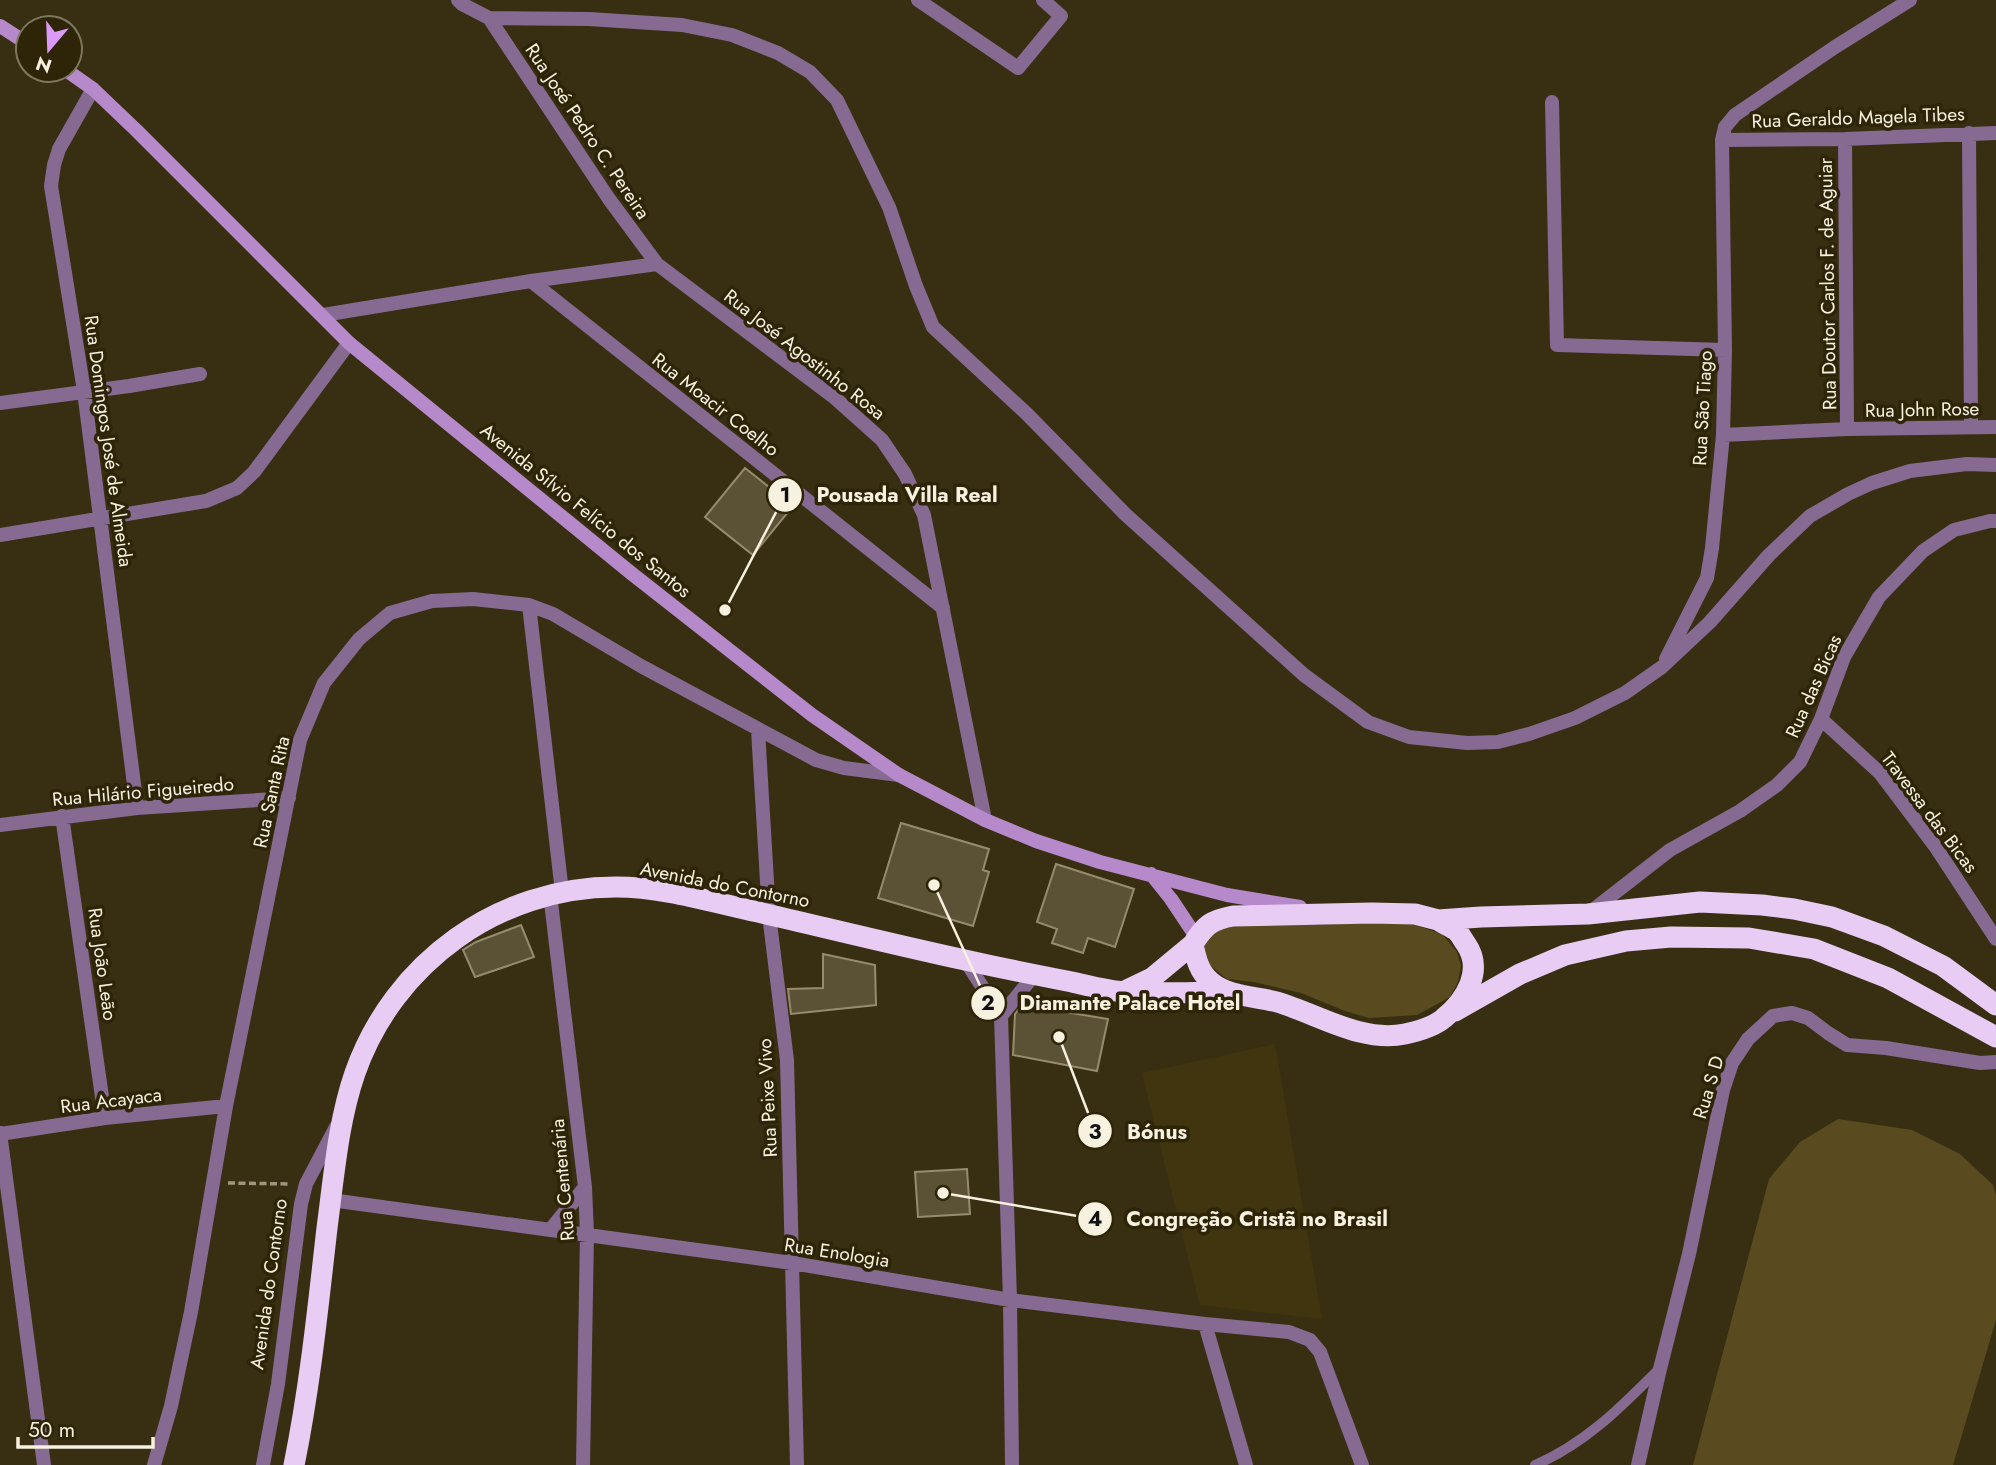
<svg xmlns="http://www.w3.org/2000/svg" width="1996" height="1465" font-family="Jost,sans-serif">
	<rect width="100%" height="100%" fill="#382f12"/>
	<path fill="#413510" d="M 1275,1044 L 1322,1319 L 1200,1305 L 1142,1073 Z"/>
	<path fill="#594b1f" d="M 1378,922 L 1409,923 L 1442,934 L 1457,952 L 1461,966 L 1458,982 L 1450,997 L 1417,1015 L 1369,1018 L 1345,1011 L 1301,993 L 1254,982 L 1227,979 L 1206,962 L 1199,948 L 1206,933 L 1226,924 L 1252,923 L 1321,925 Z
		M 1838,1119 L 1912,1130 L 1960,1154 L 1993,1185 L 1996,1196 L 1996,1320 L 1953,1465 L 1693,1465 L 1769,1179 L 1800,1142 Z"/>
	<path fill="#5b5134" stroke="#968c6d" stroke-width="2" d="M 745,468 L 793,506 L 753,555 L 705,517 Z
		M 901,823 L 989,849 L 983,870 L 989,872 L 973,926 L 878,898 Z
		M 1056,864 L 1134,889 L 1115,947 L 1088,938 L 1083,953 L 1052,943 L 1057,929 L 1037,922 Z
		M 521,925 L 534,957 L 475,977 L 463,950 L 476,942 Z
		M 823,954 L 875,965 L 876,1005 L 791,1014 L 788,989 L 823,988 Z
		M 1022,1005 L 1108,1019 L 1097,1071 L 1013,1055 L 1015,1014 Z
		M 967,1169 L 970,1214 L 918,1217 L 915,1172 Z"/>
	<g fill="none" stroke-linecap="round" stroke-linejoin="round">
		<path stroke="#9d967f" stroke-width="3.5" stroke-dasharray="7 3.5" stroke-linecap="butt" d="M 228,1183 L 290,1184"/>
		<path stroke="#866a92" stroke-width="10" d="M 1535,1465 C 1585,1444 1621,1407 1659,1369"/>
		<path stroke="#866a92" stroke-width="14" d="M 458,0 L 462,4 L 489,18 L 589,19 L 682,25 L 732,35 L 778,53 L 810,72 L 837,100 L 889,207 L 916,286 L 933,327 L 1027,414 L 1125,514 L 1304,675 L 1368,722 L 1409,737 L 1467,743 L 1498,742 L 1529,734 L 1575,718 L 1625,693 L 1662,667 L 1710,622 L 1769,555 L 1810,516 L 1848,494 L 1872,483 L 1910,471 L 1967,464 L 1996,465
			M 918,0 L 1018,68 L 1061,16 L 1043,0
			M 489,18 L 609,199 L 657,264
			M 93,89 L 59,149 L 54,165 L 51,186 L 84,391 L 137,808
			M 1552,102 L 1557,345 L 1725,350
			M 1969,133 L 1971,427
			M 1845,139 L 1847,429
			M 1722,140 L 1845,139 L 1996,133
			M 531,281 L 943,608
			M 323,315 L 531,281 L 657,264 L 835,398 L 882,440 L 905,474 L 924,515 L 985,820
			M 0,403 L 129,386 L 200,374
			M 1723,435 L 1847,429 L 1996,427
			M 0,535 L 206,501 L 237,488 L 254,472 L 349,343
			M 529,605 L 562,892
			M 1666,659 L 1707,578 L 1712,548 L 1723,435 L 1725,350 L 1722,140 L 1725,127 L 1735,115 L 1835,47 L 1910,0
			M 1821,719 L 1880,773 L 1935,846 L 1996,939
			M 758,730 L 769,915 L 787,1060 L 797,1465
			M 62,816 L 105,1118
			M 0,825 L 137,808 L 289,798
			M 550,894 L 585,1187 L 587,1234 L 583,1465
			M 1589,913 L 1670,850 L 1740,811 L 1777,785 L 1800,762 L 1821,719 L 1844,657 L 1879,597 L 1923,551 L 1954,530 L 1990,521 L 1996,521
			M 965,960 L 1001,1016 L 1010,1300 L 1012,1465
			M 1001,1016 L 1034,975
			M 0,1133 L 44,1465
			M 0,1134 L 105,1118 L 226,1106
			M 331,1200 L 792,1263 L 1010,1300 L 1205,1324 L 1289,1332 L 1310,1340 L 1320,1352 L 1362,1465
			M 551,1229 L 585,1187
			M 1205,1324 L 1246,1465
			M 154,1465 L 171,1406 L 191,1312 L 226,1106 L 300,740 L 324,683 L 359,639 L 390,613 L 432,601 L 473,599 L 529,605 L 553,614 L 641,666 L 816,760 L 844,768 L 899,775
			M 263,1465 L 278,1384 L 301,1204 L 306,1184 L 336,1127
			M 1638,1465 L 1660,1369 L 1689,1254 L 1723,1090 L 1732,1063 L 1748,1039 L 1773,1016 L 1792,1013 L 1808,1018 L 1828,1033 L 1847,1045 L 1886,1048 L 1980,1063 L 1996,1062"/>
		<path stroke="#b68aca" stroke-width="14" d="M 0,26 L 28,44
			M 66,70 L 93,89 L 136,130 L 349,343 L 631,573 L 812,715 L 899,775 L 985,820 L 1036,841 L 1100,862 L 1227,895 L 1300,907
			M 1151,874 L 1171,899 L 1197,938"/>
		<path stroke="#e8ccf4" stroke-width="21" d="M 1438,920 C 1444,924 1451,927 1457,931 C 1460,934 1463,940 1466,944 C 1484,970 1466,1000 1444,1018 C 1434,1027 1419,1031 1405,1034 C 1361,1043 1318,1014 1277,1002 C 1255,996 1229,997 1211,982 C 1199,972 1196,959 1193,944 C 1205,925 1211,920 1233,916 L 1372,913 L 1415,914 L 1438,920 L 1481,917 L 1588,914 L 1700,902 L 1762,905 L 1794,909 L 1832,917 L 1884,936 L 1943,966 L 1996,1005
			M 1127,990 L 1152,978 L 1193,944
			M 1455,1011 L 1520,974 L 1565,955 L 1626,941 L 1671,937 L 1749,938 L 1814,949 L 1888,978 L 1996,1037
			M 294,1465 C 310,1387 318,1307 327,1228 C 334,1176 338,1122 355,1073 C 394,962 499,887 616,887 C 664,887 711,902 758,912 C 827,928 896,945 965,960 C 1000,968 1036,975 1072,982 C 1090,986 1108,991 1126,992 C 1160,994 1194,992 1229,992"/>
	</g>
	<g text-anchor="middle" stroke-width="7" stroke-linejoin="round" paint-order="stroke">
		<g font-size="19" fill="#f7f1e0" stroke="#2e2508">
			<text transform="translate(1858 117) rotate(-2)" y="7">Rua Geraldo Magela Tibes</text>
			<text transform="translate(588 131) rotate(56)" y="7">Rua José Pedro C. Pereira</text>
			<text transform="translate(1827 284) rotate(-91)" y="7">Rua Doutor Carlos F. de Aguiar</text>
			<text transform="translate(805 354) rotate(38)" y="7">Rua José Agostinho Rosa</text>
			<text transform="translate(716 404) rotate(38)" y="7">Rua Moacir Coelho</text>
			<text transform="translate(1702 408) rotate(-87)" y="7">Rua São Tiago</text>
			<text transform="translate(1922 409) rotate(-1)" y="7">Rua John Rose</text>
			<text transform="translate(109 441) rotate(82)" y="7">Rua Domingos José de Almeida</text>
			<text transform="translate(586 510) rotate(39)" y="7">Avenida Sílvio Felício dos Santos</text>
			<text transform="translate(1813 686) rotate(-66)" y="7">Rua das Bicas</text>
			<text transform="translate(143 791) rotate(-5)" y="7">Rua Hilário Figueiredo</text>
			<text transform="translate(271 792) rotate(-78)" y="7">Rua Santa Rita</text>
			<text transform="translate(1930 812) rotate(53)" y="7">Travessa das Bicas</text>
			<text transform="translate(725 884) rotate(11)" y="7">Avenida do Contorno</text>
			<text transform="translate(103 964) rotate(82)" y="7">Rua João Leão</text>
			<text transform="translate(1708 1087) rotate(-73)" y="7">Rua S D</text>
			<text transform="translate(767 1098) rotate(-93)" y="7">Rua Peixe Vivo</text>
			<text transform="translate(111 1100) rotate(-7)" y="7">Rua Acayaca</text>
			<text transform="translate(562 1180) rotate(-95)" y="7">Rua Centenária</text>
			<text transform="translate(837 1252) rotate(9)" y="7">Rua Enologia</text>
			<text transform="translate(268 1284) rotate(-82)" y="7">Avenida do Contorno</text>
		</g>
	</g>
	<path fill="none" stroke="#f7f1e0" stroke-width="2.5" d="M725 610L785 495M934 885L988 1003M1059 1037L1095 1131M943 1193L1095 1219"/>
	<g fill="#f7f1e0" stroke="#2e2508" stroke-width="2.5">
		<circle cx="725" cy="610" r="7"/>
		<circle cx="934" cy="885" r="7"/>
		<circle cx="1059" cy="1037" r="7"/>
		<circle cx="943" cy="1193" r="7"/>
		<circle cx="785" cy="495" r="18"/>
		<circle cx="988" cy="1003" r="18"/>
		<circle cx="1095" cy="1131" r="18"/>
		<circle cx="1095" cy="1219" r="18"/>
	</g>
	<g font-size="21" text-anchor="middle" font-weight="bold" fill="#111">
		<text x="785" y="502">1</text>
		<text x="988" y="1010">2</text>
		<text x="1095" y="1139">3</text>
		<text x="1095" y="1226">4</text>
	</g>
	<g font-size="21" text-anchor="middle" font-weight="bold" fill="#f7f1e0" stroke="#2e2508" stroke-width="7" stroke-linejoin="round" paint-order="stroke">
		<text x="907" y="502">Pousada Villa Real</text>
		<text x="1130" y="1010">Diamante Palace Hotel</text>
		<text x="1157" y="1139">Bónus</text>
		<text x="1257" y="1226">Congreção Cristã no Brasil</text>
	</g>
	<g transform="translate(49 49) rotate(199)"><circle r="33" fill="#2e2508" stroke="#7e775e" stroke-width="2"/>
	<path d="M0-5L12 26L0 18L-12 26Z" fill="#da9af6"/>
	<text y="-10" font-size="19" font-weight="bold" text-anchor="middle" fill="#f7f1e0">N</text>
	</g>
	<path d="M18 1437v10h135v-10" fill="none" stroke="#f7f1e0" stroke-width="3.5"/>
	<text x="28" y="1437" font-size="21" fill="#f7f1e0" stroke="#2e2508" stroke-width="5" paint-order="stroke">50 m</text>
</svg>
